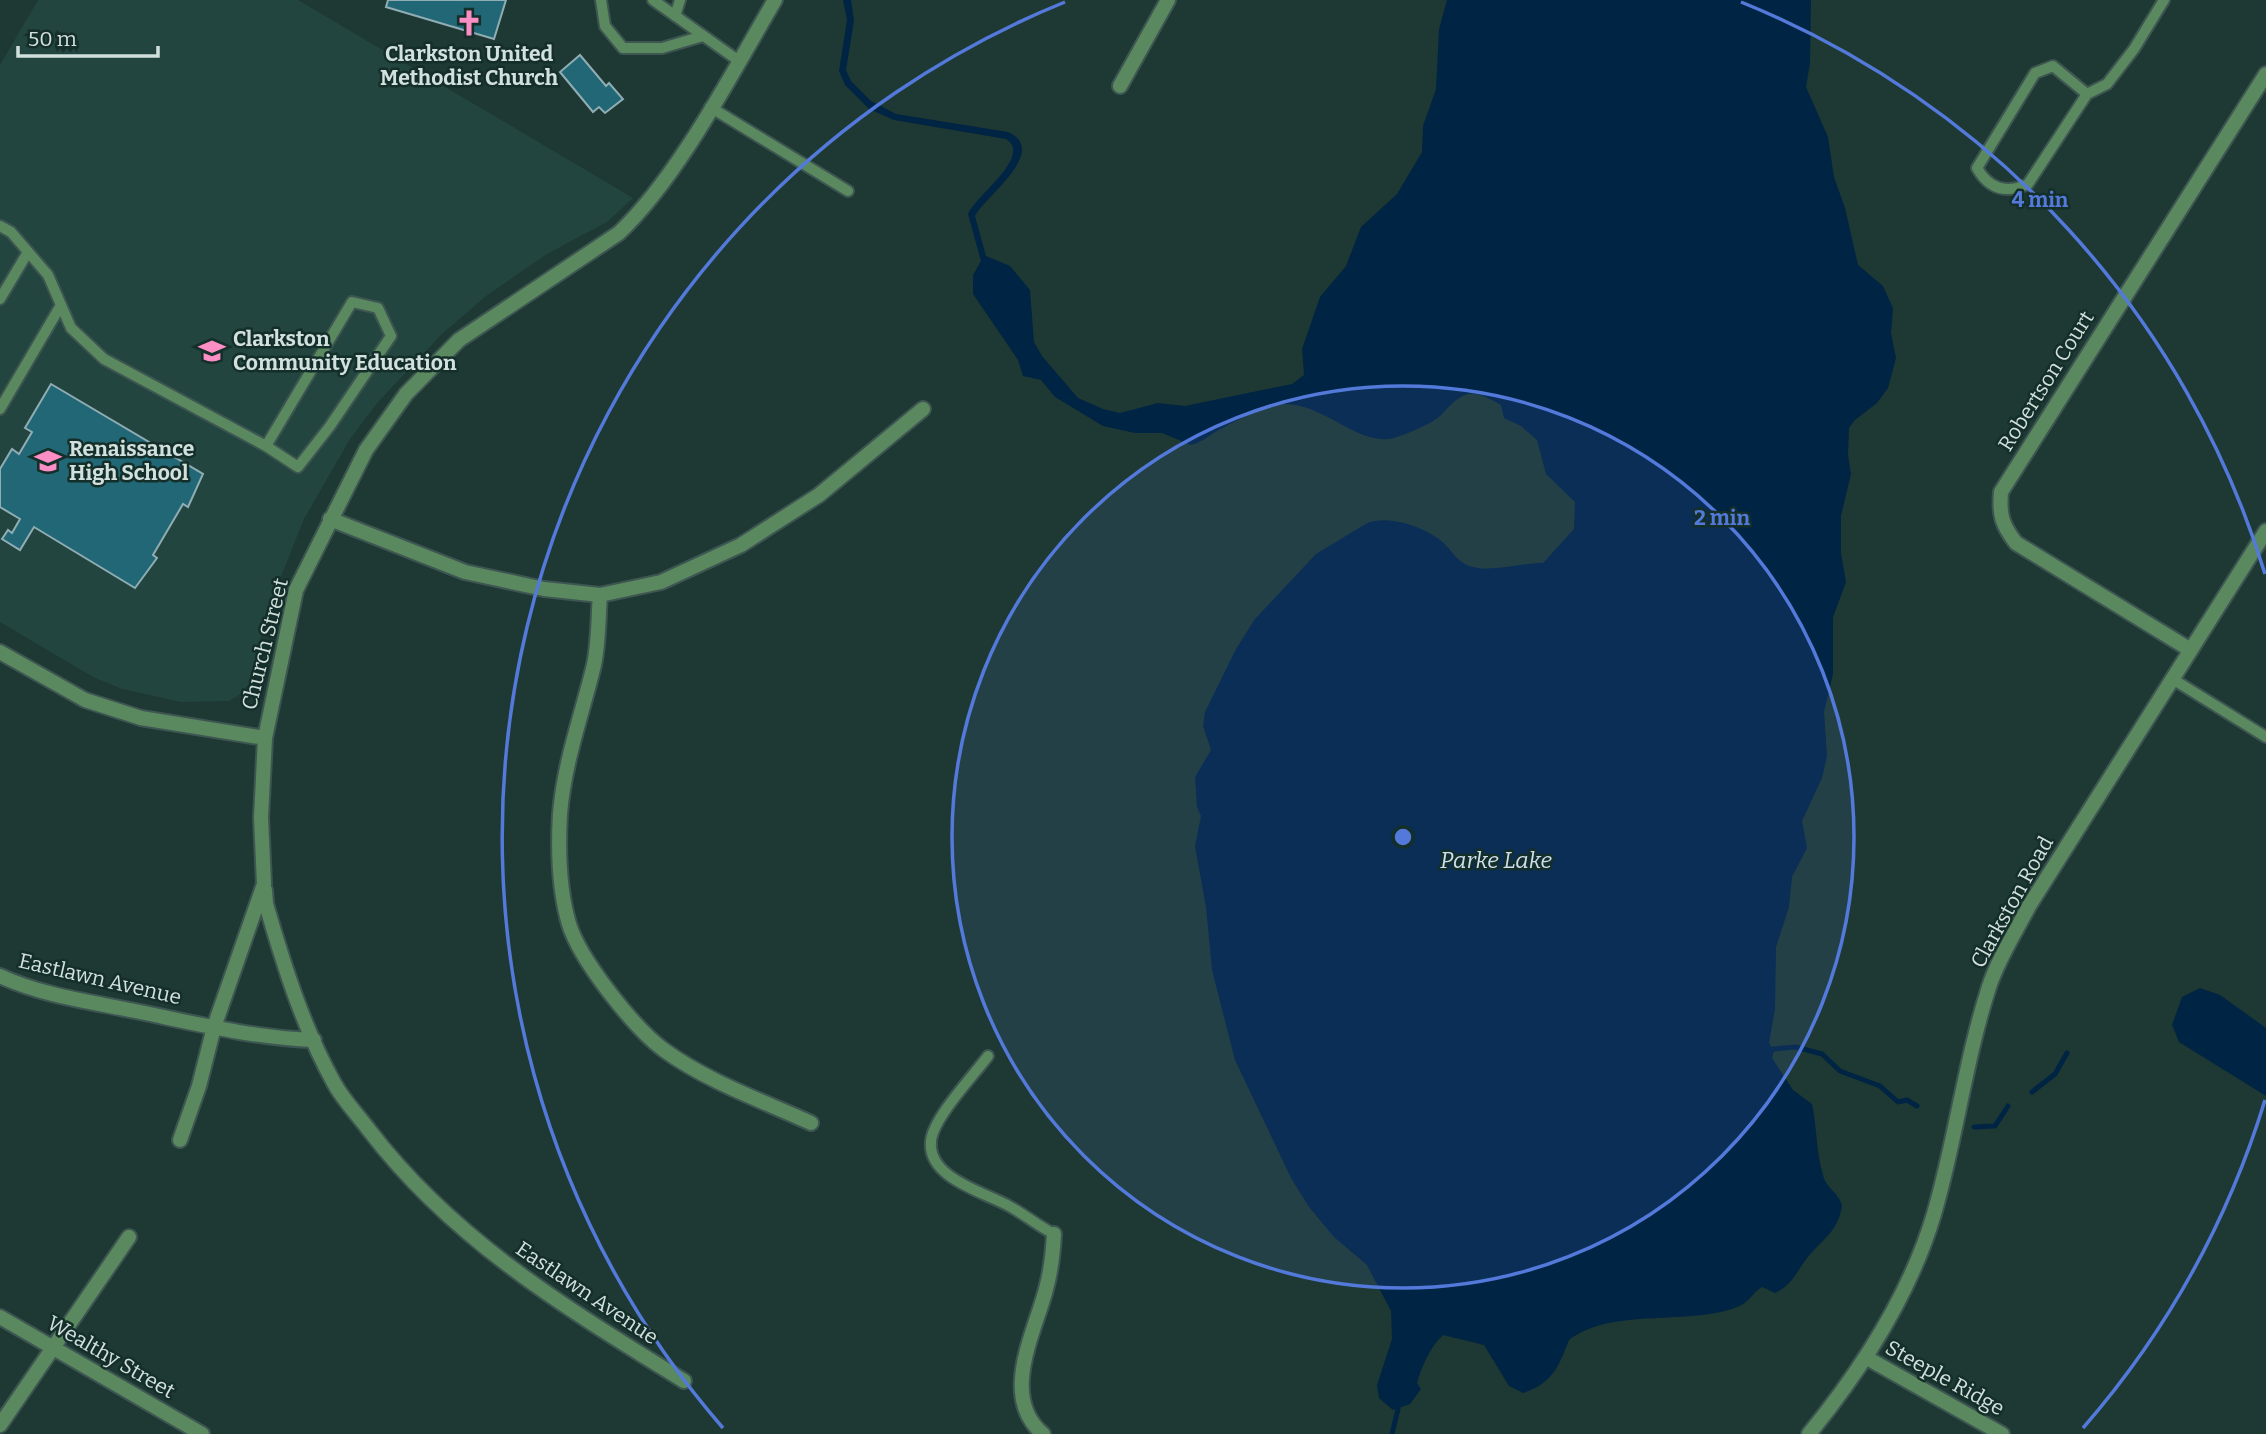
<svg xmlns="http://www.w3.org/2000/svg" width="2266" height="1434" font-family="Bitter,serif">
	<rect width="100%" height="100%" fill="#1e3833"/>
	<path fill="#23453f" d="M 38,0 L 298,0 L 633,198 L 607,222 L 547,254 L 486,296 L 441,335 L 378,402 L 350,439 L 304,519 L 268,609 L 249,684 L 241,694 L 229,701 L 181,702 L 122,689 L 93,677 L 0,622 L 0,65 Z"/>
	<path fill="#002443" d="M 843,0 L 851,0 L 854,21 L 846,70 L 851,81 L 871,101 L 896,114 L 1008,132 C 1050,151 985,196 975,216 L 986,256 L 1010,266 L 1030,290 L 1034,342 L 1042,356 L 1078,398 L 1103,409 L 1120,413 L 1158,403 L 1185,406 L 1292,384 L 1304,375 L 1302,349 L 1320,297 L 1346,266 L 1361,227 L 1397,194 L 1422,152 L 1423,126 L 1436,89 L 1439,29 L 1447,0 L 1811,0 L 1810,63 L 1806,87 L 1828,137 L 1834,177 L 1845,208 L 1858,265 L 1883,286 L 1893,308 L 1891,333 L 1896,358 L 1888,388 L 1877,403 L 1855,420 L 1849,428 L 1848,455 L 1851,474 L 1841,516 L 1841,553 L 1846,582 L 1833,617 L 1833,674 L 1824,712 L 1827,756 L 1822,778 L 1802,821 L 1807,848 L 1792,877 L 1789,907 L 1776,947 L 1775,1009 L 1769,1043 L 1774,1051 L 1772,1058 L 1793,1090 L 1812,1104 C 1817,1127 1816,1152 1823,1175 C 1826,1189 1839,1192 1842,1206 C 1839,1227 1826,1238 1812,1252 C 1798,1267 1795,1284 1775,1293 L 1762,1287 C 1752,1293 1749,1303 1737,1307 C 1690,1326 1612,1307 1569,1340 C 1559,1366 1552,1384 1523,1393 L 1509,1386 L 1484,1345 L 1443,1335 C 1430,1347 1422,1366 1417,1383 L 1421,1389 L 1410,1404 L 1393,1410 L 1379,1398 L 1377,1385 L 1392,1339 L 1391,1311 L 1367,1265 L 1334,1237 L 1309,1207 L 1291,1178 L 1235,1060 L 1212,970 L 1206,907 L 1195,846 L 1201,816 L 1197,807 L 1195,777 L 1211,750 L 1203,726 L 1205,712 L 1236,649 L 1255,619 L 1316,554 L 1364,525 C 1384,513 1422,526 1440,540 C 1452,549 1456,563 1473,567 C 1494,572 1520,563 1543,563 L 1574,529 L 1575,502 L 1546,474 L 1537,440 L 1521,426 L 1504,418 L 1501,405 C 1471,388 1464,390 1442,414 C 1433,424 1406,434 1394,438 C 1358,447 1325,403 1283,404 C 1268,404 1232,422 1219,430 C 1209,435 1203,442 1191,445 L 1162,433 L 1135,433 L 1103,426 L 1055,397 L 1041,380 L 1023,376 L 1018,360 L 973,294 L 973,275 L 981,261 L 968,214 C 976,195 1033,156 1006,139 L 894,120 L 869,109 L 845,85 L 839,71 L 847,20 Z
		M 2200,988 L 2220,995 L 2266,1028 L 2266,1096 L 2179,1042 L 2172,1025 L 2182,997 Z"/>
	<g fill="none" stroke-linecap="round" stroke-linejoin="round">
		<path stroke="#002443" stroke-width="5" d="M 1773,1049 L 1796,1047 L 1822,1054 L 1840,1071 L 1880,1086 L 1898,1102 L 1907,1100 L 1917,1106
			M 2032,1092 L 2055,1074 L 2067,1053
			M 1974,1127 L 1995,1126 L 2008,1106
			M 1392,1434 L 1398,1409"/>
	</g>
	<path fill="#216776" stroke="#90adb4" stroke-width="2" d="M 388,0 L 506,0 L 494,39 L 386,7 Z
		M 580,55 L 606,86 L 609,83 L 623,99 L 605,113 L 599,107 L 593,112 L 560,72 Z
		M 51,384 L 203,474 L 188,507 L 183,504 L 153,555 L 157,558 L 135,588 L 34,527 L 20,550 L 2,539 L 8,530 L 12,533 L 20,519 L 0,507 L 0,469 L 12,449 L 19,454 L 32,432 L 25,428 Z"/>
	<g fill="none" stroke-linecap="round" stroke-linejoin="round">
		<g stroke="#3e5652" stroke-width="14">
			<path id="service" d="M 601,0 L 605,26 L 623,48 L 662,48 L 703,36
				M 653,0 L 739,61
				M 675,16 L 680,0
				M 2087,94 L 2053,66 L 2035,73 L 1977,168 C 1989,189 2006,194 2028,184 L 2087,94 L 2107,84 L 2134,49 L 2164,0
				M 710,107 L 848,191
				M 0,226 L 11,232 L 48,275 L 71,328 L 104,359 L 266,446 L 298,467 L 330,426 L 391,336 L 378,308 L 352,302 L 266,446
				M 0,299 L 28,252
				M 0,409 L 61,305
				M 2171,678 L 2266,737
				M 988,1056 C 974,1075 933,1118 931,1141 C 927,1178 984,1192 1009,1206 C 1024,1214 1038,1226 1054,1234"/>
		</g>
		<g stroke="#3e5652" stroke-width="18">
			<path id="minor" d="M 1120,86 L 1168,0
				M 330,519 L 465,572 L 544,589 L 600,595
				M 2189,649 L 2016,543 C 2002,525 1999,515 2001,492 L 2266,74
				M 0,652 L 85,700 L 141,718 L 265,738
				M 265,890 L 266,904 C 284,966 303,1027 334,1083 C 343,1100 358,1115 369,1130 C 454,1241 568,1309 684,1381
				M 0,976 C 43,996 93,1002 140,1012 C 198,1024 255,1038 314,1040
				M 811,1123 C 763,1101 708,1082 664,1050 C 634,1028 580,960 569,924 C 559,890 558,849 560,814 C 564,764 581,717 593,669 C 599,646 598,619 600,595 L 661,582 L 741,545 L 819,495 L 923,409
				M 180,1140 L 199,1086 L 214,1027 L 264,884 L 261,818 L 265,738 L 296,590 L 366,450 L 406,394 L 459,340 L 619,233 C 679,176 732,73 775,0
				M 0,1317 L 202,1434
				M 1867,1358 L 2002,1434
				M 0,1425 L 129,1237
				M 1043,1434 C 999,1397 1035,1332 1046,1289 C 1051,1271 1053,1253 1054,1234"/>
		</g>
		<g stroke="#3e5652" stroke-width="18">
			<path id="tertiary" d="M 1809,1434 C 1862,1369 1910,1295 1934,1214 C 1956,1139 1965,1061 1989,987 C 1998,959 2015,933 2029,906 L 2266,531"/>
		</g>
		<use href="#service" stroke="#5b895f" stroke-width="10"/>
		<use href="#minor" stroke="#5b895f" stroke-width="14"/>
		<use href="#tertiary" stroke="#5b895f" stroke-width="14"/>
	</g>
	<circle cx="1403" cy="837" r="451" fill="#537ada" fill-opacity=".12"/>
	<g fill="none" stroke="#537ada" stroke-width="3.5">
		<circle cx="1403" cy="837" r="451"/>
		<path d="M2265 1100A901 901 0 0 1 2083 1428M723 1428A901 901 0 0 1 1065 2M1741 2A901 901 0 0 1 2265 574"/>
	</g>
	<defs>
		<g id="church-bare" transform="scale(2.1)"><path d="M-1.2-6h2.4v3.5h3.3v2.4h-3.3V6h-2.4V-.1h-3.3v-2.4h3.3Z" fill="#fb8fc5" stroke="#142e29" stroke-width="2.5" paint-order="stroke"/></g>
		<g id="school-bare" transform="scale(2.1)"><path d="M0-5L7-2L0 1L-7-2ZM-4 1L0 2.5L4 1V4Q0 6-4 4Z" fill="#fb8fc5" stroke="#142e29" stroke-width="2.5" paint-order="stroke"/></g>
	</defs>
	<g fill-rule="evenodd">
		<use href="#church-bare" x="469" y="23"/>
		<use href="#school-bare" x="212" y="351"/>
		<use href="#school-bare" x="48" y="461"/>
	</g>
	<g text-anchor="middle" stroke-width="5" stroke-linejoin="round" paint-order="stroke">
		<g font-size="21" font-weight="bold" fill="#d2e1dd" stroke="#142e29" text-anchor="start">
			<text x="469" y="61" text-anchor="middle">Clarkston United<tspan x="469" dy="24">Methodist Church</tspan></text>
			<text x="233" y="346">Clarkston<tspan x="233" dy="24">Community Education</tspan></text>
			<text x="69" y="456">Renaissance<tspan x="69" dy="24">High School</tspan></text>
		</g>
		<g font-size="21" fill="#d2e1dd" stroke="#142e29">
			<text transform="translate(2046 381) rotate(-58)" y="7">Robertson Court</text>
			<text transform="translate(265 644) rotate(-76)" y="7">Church Street</text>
			<text transform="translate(2012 902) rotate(-61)" y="7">Clarkston Road</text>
			<text transform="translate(100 979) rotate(13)" y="7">Eastlawn Avenue</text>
			<text transform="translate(587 1293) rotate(34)" y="7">Eastlawn Avenue</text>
			<text transform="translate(111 1357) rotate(30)" y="7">Wealthy Street</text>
			<text transform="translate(1945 1378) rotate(29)" y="7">Steeple Ridge</text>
		</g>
		<g font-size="23" font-style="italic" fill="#cddeef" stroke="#142e29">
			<text x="1496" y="868">Parke Lake</text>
		</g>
	</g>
	<circle cx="1403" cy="837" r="10" fill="#537ada" stroke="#142e29" stroke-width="3.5"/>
	<g font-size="21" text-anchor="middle" font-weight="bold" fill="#537ada" stroke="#142e29" stroke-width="5" stroke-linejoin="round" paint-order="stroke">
		<text x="2040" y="207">4 min</text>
		<text x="1722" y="525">2 min</text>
	</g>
	<path d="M18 46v10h140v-10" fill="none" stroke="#d2e1dd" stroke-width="3.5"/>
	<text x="28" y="46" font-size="21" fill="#d2e1dd" stroke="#142e29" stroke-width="5" paint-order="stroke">50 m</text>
</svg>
